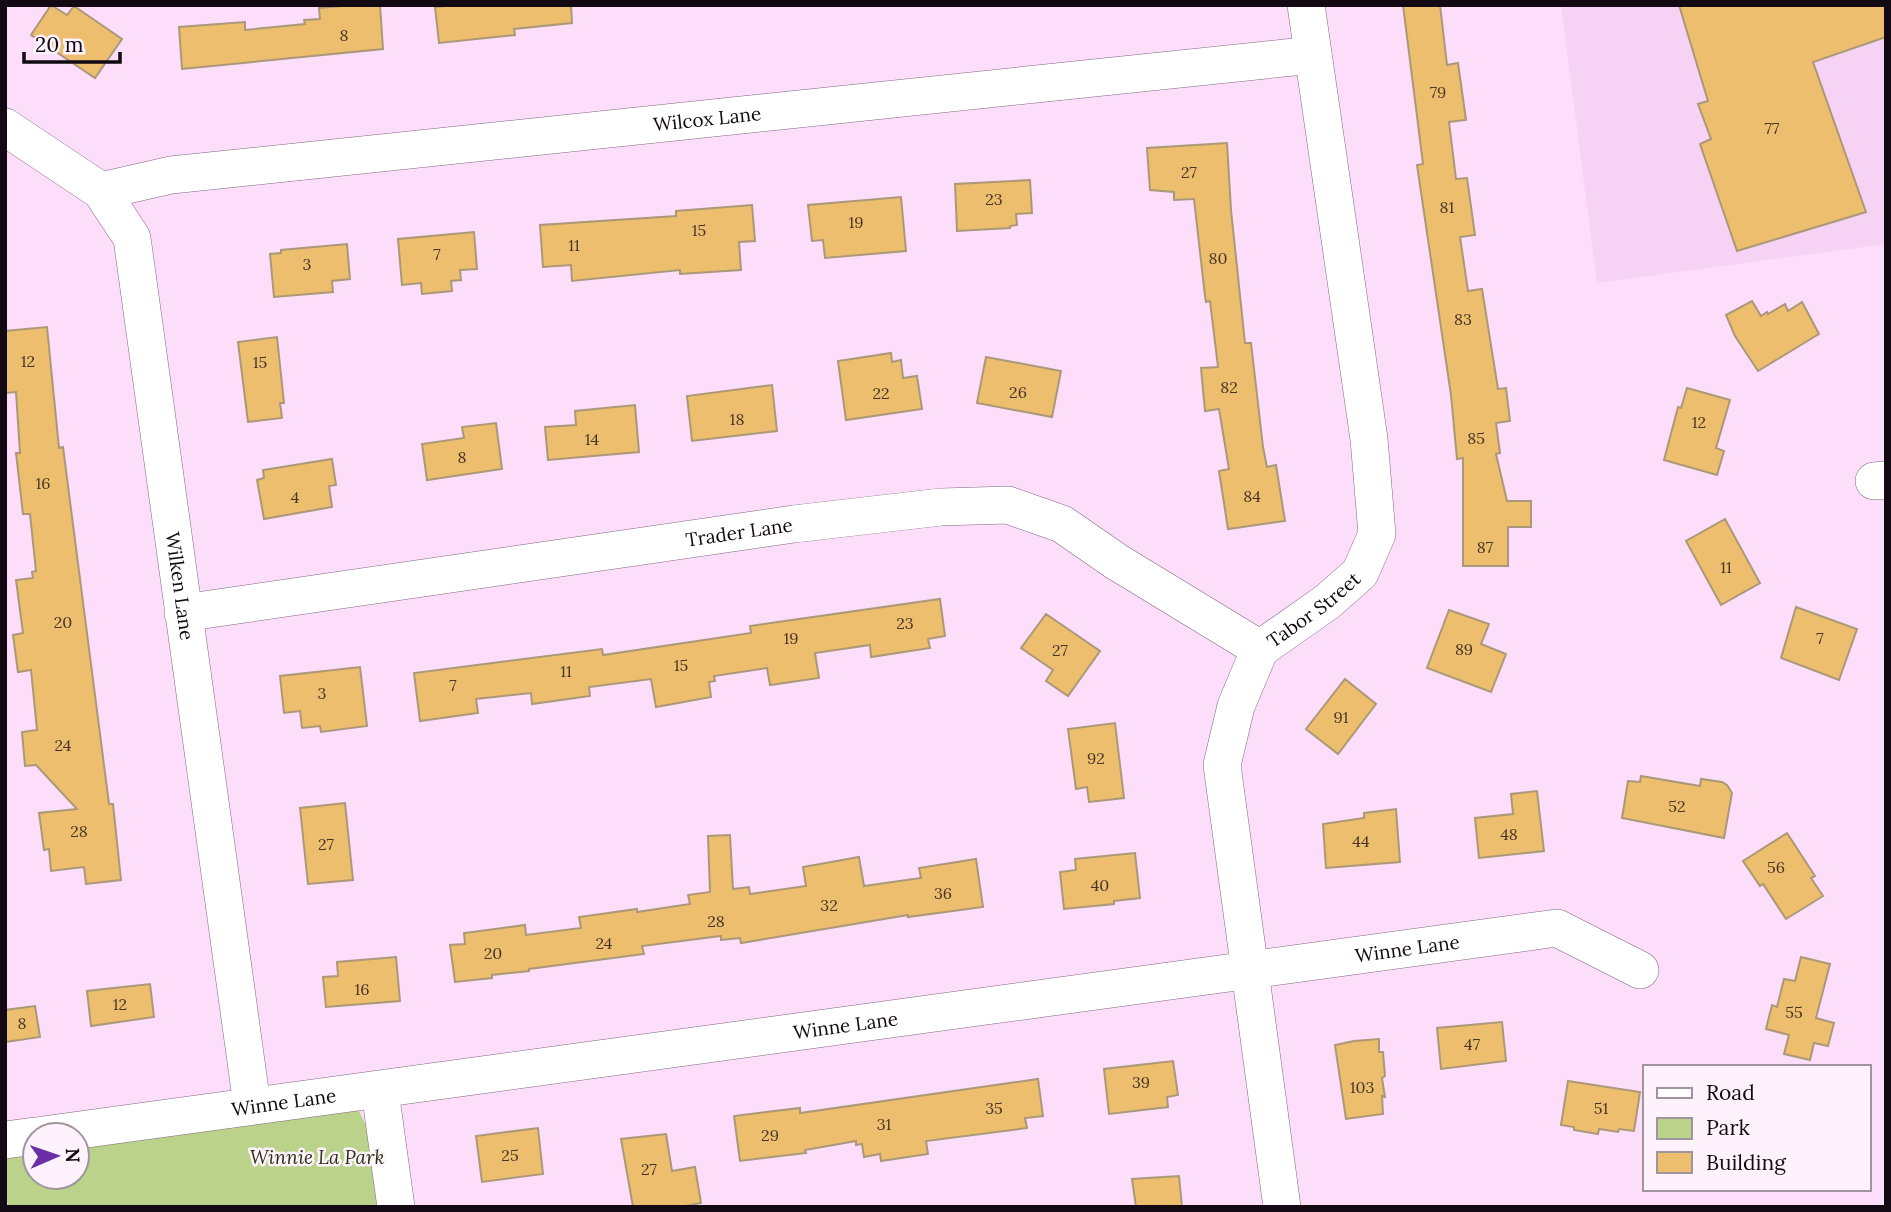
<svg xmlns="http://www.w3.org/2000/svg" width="1891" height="1212" font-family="Lora,serif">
	<rect width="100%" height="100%" fill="#fcdefa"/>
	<path fill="#f6d2f4" d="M 1561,5 L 1886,5 L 1886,244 L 1597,283 Z"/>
	<path fill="#bad289" d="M 341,1102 L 359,1111 L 367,1127 L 377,1207 L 8,1207 L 5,1187 L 5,1149 L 35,1145 L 35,1177 L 77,1177 L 77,1139 Z"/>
	<path fill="#edbe6d" stroke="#ab9878" stroke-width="2" d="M 51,5 L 67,15 L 74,6 L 122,39 L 95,78 L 31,35 Z
		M 354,5 L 380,5 L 383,49 L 182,69 L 179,27 L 245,22 L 245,30 L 305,24 L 304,20 L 320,19 L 319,8 Z
		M 455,5 L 571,5 L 572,23 L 514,29 L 515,35 L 439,43 L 435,7 Z
		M 1403,5 L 1440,5 L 1447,65 L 1458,63 L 1466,120 L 1449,122 L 1456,179 L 1467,178 L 1475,235 L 1460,237 L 1468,291 L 1482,289 L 1498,389 L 1506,388 L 1510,421 L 1496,423 L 1500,453 L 1496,454 L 1507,501 L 1531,501 L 1531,527 L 1508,527 L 1508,566 L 1463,566 L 1463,458 L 1457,459 L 1451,395 L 1417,165 L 1423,164 Z
		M 1679,5 L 1886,5 L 1886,37 L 1813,62 L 1866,212 L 1737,251 L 1700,144 L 1711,139 L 1698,104 L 1708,101 Z
		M 1227,143 L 1231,210 L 1245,343 L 1251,343 L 1263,447 L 1267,467 L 1276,465 L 1285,521 L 1228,529 L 1219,471 L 1229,469 L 1219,409 L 1205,411 L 1201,368 L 1218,367 L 1210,301 L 1206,302 L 1205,296 L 1194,199 L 1174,200 L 1174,192 L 1150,190 L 1147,148 Z
		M 1030,180 L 1032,213 L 1016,214 L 1017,225 L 1010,226 L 1010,228 L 957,231 L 955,184 Z
		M 901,197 L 906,251 L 825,258 L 823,240 L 812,241 L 808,205 Z
		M 752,205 L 755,241 L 739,242 L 741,270 L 680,274 L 680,270 L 572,281 L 571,265 L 543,267 L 540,225 L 676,216 L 676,211 Z
		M 474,232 L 477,269 L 460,270 L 461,280 L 451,281 L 452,291 L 422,294 L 421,283 L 402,285 L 398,239 Z
		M 347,244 L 350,279 L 332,281 L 333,292 L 274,297 L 270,254 L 281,253 L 281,250 Z
		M 1752,301 L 1761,316 L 1767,312 L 1768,314 L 1785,304 L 1788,311 L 1802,302 L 1819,334 L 1758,371 L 1735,336 L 1726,315 Z
		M 47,327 L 59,448 L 63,447 L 109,804 L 113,804 L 121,880 L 86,884 L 84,867 L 51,871 L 49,849 L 44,850 L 39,813 L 77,809 L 36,765 L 25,766 L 22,732 L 37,730 L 31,670 L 18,672 L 13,635 L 23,633 L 16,580 L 33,578 L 32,572 L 36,571 L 30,514 L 23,514 L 16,453 L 20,453 L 16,392 L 5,393 L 5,331 Z
		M 277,337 L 284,403 L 280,403 L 282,418 L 248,422 L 238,342 Z
		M 891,353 L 892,362 L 901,360 L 903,378 L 917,376 L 922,409 L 846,420 L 838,361 Z
		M 986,357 L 1061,371 L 1052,417 L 977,403 Z
		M 772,385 L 777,431 L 692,441 L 687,396 Z
		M 1687,388 L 1730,400 L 1716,448 L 1724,451 L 1717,475 L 1664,460 L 1678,407 L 1681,408 Z
		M 635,405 L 639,452 L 548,460 L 545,427 L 576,425 L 575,411 Z
		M 496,423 L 502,469 L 427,480 L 422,444 L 464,438 L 462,427 Z
		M 332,459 L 336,485 L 329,486 L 332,507 L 264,519 L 257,480 L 264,478 L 263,470 Z
		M 1725,519 L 1760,583 L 1721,605 L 1686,541 Z
		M 940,599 L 945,636 L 928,639 L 930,648 L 871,657 L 870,645 L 815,653 L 819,678 L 770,685 L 767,668 L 714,676 L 715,681 L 709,682 L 711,697 L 656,707 L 651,679 L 589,687 L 590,696 L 532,704 L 531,693 L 476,699 L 478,713 L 420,721 L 414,673 L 602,649 L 603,655 L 751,633 L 750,626 Z
		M 1796,607 L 1857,629 L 1839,680 L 1781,658 Z
		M 1449,610 L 1489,624 L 1481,644 L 1506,654 L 1491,692 L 1427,668 Z
		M 1046,614 L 1100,651 L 1068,696 L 1046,681 L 1053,670 L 1021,648 Z
		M 360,667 L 367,726 L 321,732 L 320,726 L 302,728 L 300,711 L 284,713 L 280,676 Z
		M 1345,679 L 1376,704 L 1338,754 L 1306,729 Z
		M 1115,723 L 1124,798 L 1089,802 L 1087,787 L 1076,789 L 1068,729 Z
		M 1641,776 L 1700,786 L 1701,779 L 1722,782 L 1727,785 L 1732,793 L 1724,838 L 1622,818 L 1628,781 L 1640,782 Z
		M 1537,791 L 1544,851 L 1479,858 L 1475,818 L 1513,814 L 1511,794 Z
		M 345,803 L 353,880 L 308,884 L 300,808 Z
		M 1396,809 L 1400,862 L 1326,868 L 1323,824 L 1364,818 L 1364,813 Z
		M 1787,833 L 1815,876 L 1811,878 L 1823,896 L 1786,919 L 1763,884 L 1760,886 L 1743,861 Z
		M 730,835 L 733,889 L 749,887 L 750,894 L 806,886 L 803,867 L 859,857 L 864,886 L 921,878 L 919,868 L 976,859 L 983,907 L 908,917 L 908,915 L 741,943 L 740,938 L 721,940 L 721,936 L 642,946 L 644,954 L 529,969 L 529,971 L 492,975 L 492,978 L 455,982 L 450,945 L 465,944 L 464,933 L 525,925 L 526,935 L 581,928 L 579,917 L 637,909 L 637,912 L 690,904 L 688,895 L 710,892 L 708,836 Z
		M 1135,853 L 1140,898 L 1114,901 L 1114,904 L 1064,909 L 1060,872 L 1076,870 L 1075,859 Z
		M 396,957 L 400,1001 L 326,1007 L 323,977 L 338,976 L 337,962 Z
		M 1801,957 L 1830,964 L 1816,1018 L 1834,1023 L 1828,1046 L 1814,1043 L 1810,1060 L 1784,1054 L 1789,1035 L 1766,1029 L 1772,1005 L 1777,1007 L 1784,979 L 1795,981 Z
		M 150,984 L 154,1017 L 91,1026 L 87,991 Z
		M 35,1006 L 40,1037 L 5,1042 L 5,1010 Z
		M 1502,1022 L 1506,1061 L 1441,1069 L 1437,1028 Z
		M 1379,1039 L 1379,1052 L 1383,1052 L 1385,1076 L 1382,1078 L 1385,1097 L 1382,1096 L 1383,1114 L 1346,1119 L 1335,1045 L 1354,1041 Z
		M 1173,1061 L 1178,1095 L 1167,1097 L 1168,1107 L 1109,1114 L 1104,1069 Z
		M 1038,1079 L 1043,1116 L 1025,1118 L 1027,1128 L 926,1141 L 928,1154 L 881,1161 L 880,1154 L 864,1157 L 862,1144 L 856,1145 L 856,1141 L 805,1150 L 806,1153 L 740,1161 L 734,1116 L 800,1108 L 800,1113 Z
		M 1568,1081 L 1640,1092 L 1634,1131 L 1619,1129 L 1618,1132 L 1599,1129 L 1598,1134 L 1574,1130 L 1574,1127 L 1561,1125 Z
		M 538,1128 L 543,1174 L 482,1182 L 476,1136 Z
		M 666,1134 L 672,1171 L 695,1167 L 701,1203 L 680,1207 L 633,1207 L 621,1139 Z
		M 1179,1176 L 1182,1207 L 1136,1207 L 1132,1179 Z"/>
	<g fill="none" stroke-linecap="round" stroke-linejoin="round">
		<g stroke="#816780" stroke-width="38">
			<g id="street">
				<path id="s1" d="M 5,127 L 101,191 L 132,238 L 252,1105"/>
				<path id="s2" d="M 101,191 L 171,175 L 1313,55"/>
				<path d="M 1874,481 L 1886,480"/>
				<path id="s3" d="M 183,613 L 794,524 L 941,507 L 1008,505 L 1062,524 L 1117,562 L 1260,649"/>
				<path d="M 380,1091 L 396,1207"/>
				<path id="s4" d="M 43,1135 L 1557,928 L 1640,970"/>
				<path d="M 5,1140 L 35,1136"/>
				<path id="s5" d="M 1282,1207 L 1222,765 L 1236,706 L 1260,649 L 1327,602 L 1360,573 L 1377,534 L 1369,439 L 1306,5"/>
			</g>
		</g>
		<use href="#street" stroke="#fff" stroke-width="37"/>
	</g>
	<g text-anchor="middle" stroke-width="5" stroke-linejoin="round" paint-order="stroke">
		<g font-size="16" fill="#493629">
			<text x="344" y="41">8</text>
			<text x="1438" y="98">79</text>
			<text x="1772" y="134">77</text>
			<text x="1189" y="178">27</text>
			<text x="994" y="205">23</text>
			<text x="1447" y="213">81</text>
			<text x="856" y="228">19</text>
			<text x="699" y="236">15</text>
			<text x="574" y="251">11</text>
			<text x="437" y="260">7</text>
			<text x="1218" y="264">80</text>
			<text x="307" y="270">3</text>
			<text x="1463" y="325">83</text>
			<text x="28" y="367">12</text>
			<text x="260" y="368">15</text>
			<text x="1229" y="393">82</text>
			<text x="1018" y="398">26</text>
			<text x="881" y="399">22</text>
			<text x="737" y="425">18</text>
			<text x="1699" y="428">12</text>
			<text x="1476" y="444">85</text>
			<text x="592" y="445">14</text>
			<text x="462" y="463">8</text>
			<text x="43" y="489">16</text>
			<text x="1252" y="502">84</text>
			<text x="295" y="503">4</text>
			<text x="1485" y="553">87</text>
			<text x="1726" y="573">11</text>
			<text x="63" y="628">20</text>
			<text x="905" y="629">23</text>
			<text x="791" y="644">19</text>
			<text x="1820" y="644">7</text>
			<text x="1464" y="655">89</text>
			<text x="1060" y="656">27</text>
			<text x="681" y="671">15</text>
			<text x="566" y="677">11</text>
			<text x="453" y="691">7</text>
			<text x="322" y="699">3</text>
			<text x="1341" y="723">91</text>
			<text x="63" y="751">24</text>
			<text x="1096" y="764">92</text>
			<text x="1677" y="812">52</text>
			<text x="79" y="837">28</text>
			<text x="1509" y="840">48</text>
			<text x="1361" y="847">44</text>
			<text x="326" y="850">27</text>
			<text x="1776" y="873">56</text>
			<text x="1100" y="891">40</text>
			<text x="943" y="899">36</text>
			<text x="829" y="911">32</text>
			<text x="716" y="927">28</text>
			<text x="604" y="949">24</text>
			<text x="493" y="959">20</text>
			<text x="362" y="995">16</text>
			<text x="120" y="1010">12</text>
			<text x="1794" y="1018">55</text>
			<text x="22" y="1029">8</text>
			<text x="1472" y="1050">47</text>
			<text x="1141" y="1088">39</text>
			<text x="1362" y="1093">103</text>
			<text x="994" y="1114">35</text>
			<text x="1601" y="1114">51</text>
			<text x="884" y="1130">31</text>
			<text x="770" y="1141">29</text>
			<text x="510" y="1161">25</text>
			<text x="649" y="1175">27</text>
		</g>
		<g font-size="19" fill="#120912" stroke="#fef2fd">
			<text dy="7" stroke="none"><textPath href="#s2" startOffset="611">Wilcox Lane</textPath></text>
			<text dy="7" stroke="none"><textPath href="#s3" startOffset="562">Trader Lane</textPath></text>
			<text dy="7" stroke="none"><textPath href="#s1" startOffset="523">Wilken Lane</textPath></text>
			<text dy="7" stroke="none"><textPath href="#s5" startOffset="635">Tabor Street</textPath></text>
			<text dy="7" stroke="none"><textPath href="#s4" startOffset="1377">Winne Lane</textPath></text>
			<text dy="7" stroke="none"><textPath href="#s4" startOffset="810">Winne Lane</textPath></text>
			<text dy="7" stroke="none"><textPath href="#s4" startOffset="243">Winne Lane</textPath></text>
		</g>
		<g font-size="19" font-style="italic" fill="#2b3512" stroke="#fef2fd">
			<text x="317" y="1164">Winnie La Park</text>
		</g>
	</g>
	<rect width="1891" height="1212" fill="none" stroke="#120912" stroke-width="14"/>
	<rect x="1643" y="1065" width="228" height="126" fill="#fef2fd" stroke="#a0959f" stroke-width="2"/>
	<rect x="1657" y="1088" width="35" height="10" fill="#ffffff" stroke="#a0959f" stroke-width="2"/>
	<text x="1706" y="1100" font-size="21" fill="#120912">Road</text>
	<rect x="1657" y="1118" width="35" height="21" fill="#bad289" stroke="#a0959f" stroke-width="2"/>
	<text x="1706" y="1135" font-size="21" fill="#120912">Park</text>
	<rect x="1657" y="1152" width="35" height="21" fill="#edbe6d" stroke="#a0959f" stroke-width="2"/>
	<text x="1706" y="1170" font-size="21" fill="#120912">Building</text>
	<g transform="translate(56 1156) rotate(88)"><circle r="33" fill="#fef2fd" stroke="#a0959f" stroke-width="2"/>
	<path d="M0-5L12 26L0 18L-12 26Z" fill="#6b2fa5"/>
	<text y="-10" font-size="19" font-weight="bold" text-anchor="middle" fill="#120912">N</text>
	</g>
	<path d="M24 52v10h96v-10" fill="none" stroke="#120912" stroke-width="3.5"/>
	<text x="35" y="52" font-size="21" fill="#120912" stroke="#fef2fd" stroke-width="5" paint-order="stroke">20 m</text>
</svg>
